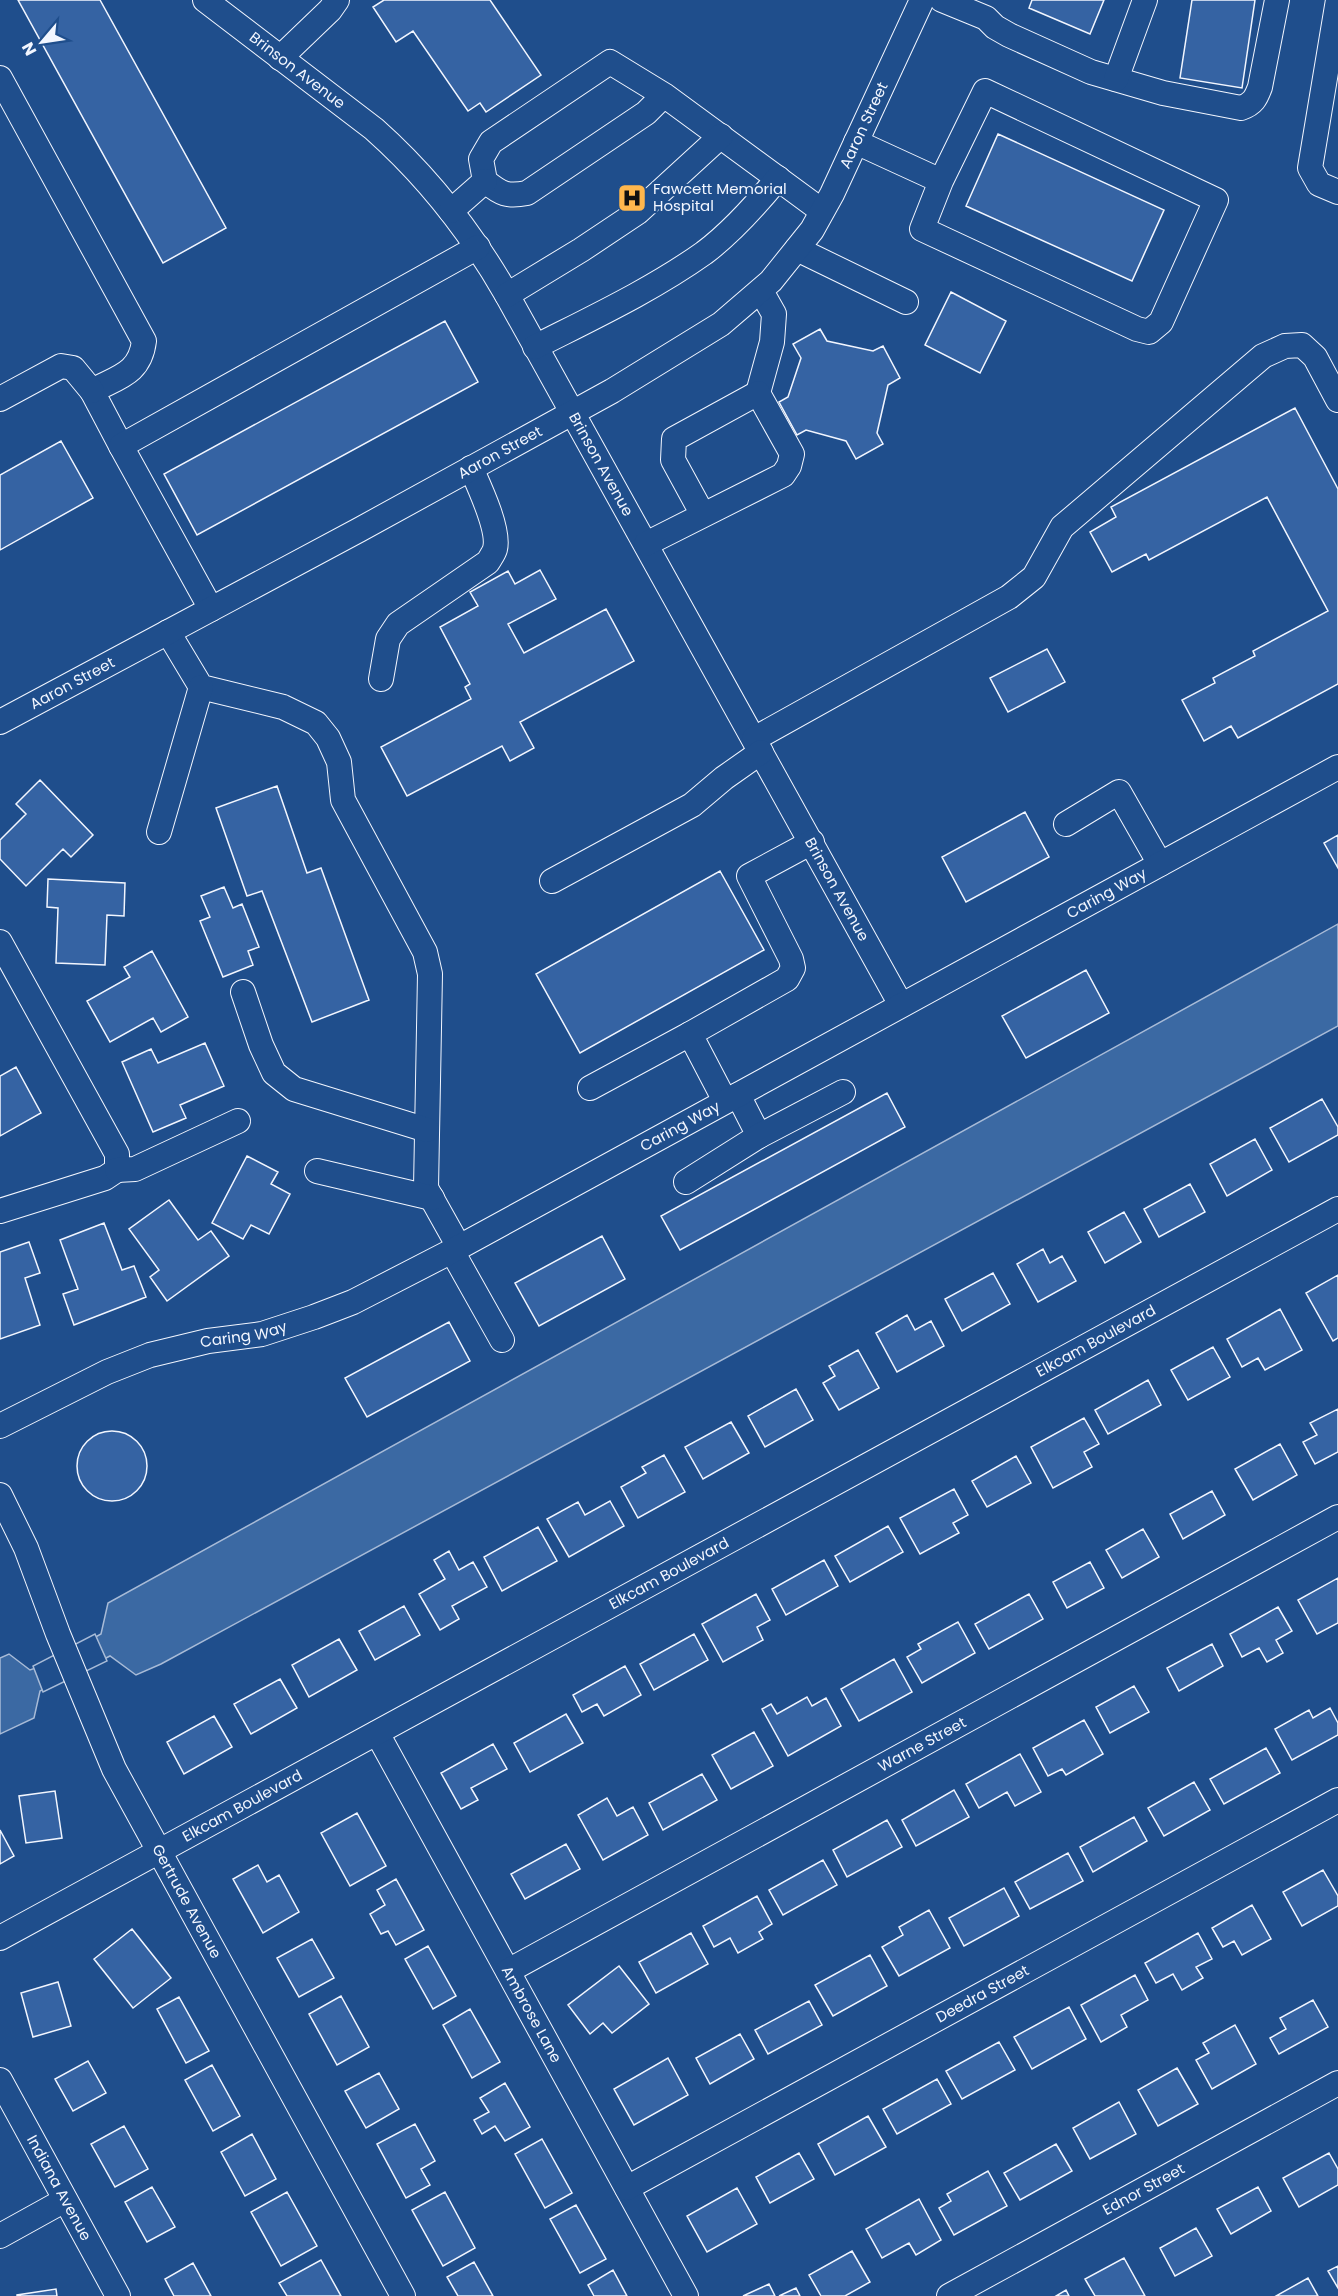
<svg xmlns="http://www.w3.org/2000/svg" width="1338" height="2296" font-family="Poppins,sans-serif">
	<rect width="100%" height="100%" fill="#1f4e8c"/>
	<path fill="#3b69a3" stroke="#a8bbd7" stroke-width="1.5" d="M 1338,924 L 1338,1026 L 161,1664 L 136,1675 L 110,1656 L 40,1691 L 34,1718 L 0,1734 L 0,1658 L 9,1654 L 30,1670 L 47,1664 L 101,1634 L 108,1603 Z"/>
	<path fill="#1f4e8c" stroke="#a8bbd7" stroke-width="1.5" d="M 95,1634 L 107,1661 L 43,1692 L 33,1666 Z"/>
	<path fill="#3563a3" stroke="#f2f6ff" stroke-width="1.5" d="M 18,0 L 100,0 L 226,228 L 163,263 Z
		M 384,0 L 490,0 L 541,75 L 486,112 L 480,103 L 468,111 L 413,31 L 396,42 L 373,7 Z
		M 1032,0 L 1104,0 L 1090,34 L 1029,8 Z
		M 1192,0 L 1255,0 L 1242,88 L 1180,78 Z
		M 998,134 L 1164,210 L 1132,281 L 966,206 Z
		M 951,292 L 1006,321 L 980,373 L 925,345 Z
		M 445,321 L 478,382 L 197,535 L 164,474 Z
		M 820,329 L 827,341 L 873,351 L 883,346 L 900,378 L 888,385 L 877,433 L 883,444 L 856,459 L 846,441 L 806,430 L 797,435 L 779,402 L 788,397 L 801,358 L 793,344 Z
		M 1295,408 L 1338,489 L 1338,684 L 1238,738 L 1231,726 L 1204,741 L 1182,700 L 1215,683 L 1213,678 L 1255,656 L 1253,651 L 1328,611 L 1267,497 L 1149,560 L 1146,554 L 1112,572 L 1090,532 L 1116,517 L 1111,507 Z
		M 61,441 L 93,498 L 0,550 L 0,475 Z
		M 540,570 L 556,599 L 508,624 L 524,653 L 606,609 L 634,661 L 520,722 L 534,748 L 510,761 L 502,746 L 407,796 L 381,747 L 471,699 L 465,687 L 470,684 L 440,627 L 478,606 L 470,592 L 508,571 L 515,584 Z
		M 1047,649 L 1065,682 L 1008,712 L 990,678 Z
		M 40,780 L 93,835 L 71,857 L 63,849 L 26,886 L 0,859 L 0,840 L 26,814 L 16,804 Z
		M 277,786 L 307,873 L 321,868 L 369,1000 L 312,1022 L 262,891 L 247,896 L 216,808 Z
		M 1025,812 L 1049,857 L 966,902 L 942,857 Z
		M 1338,835 L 1338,868 L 1324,843 Z
		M 720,871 L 764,950 L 580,1053 L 536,974 Z
		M 48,879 L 125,883 L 124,916 L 107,915 L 105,965 L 56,963 L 58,908 L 47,907 Z
		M 224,887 L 233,908 L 242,904 L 259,947 L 248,951 L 253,965 L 223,977 L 200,921 L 210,917 L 201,896 Z
		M 152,951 L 188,1017 L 161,1032 L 153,1018 L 110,1042 L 87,1001 L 130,977 L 124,967 Z
		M 1086,970 L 1109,1013 L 1026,1058 L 1002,1016 Z
		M 205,1043 L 224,1086 L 180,1105 L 186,1118 L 153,1132 L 122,1062 L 151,1049 L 158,1063 Z
		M 16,1067 L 41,1113 L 0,1136 L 0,1076 Z
		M 887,1093 L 905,1127 L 680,1250 L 661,1216 Z
		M 1322,1099 L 1338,1127 L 1338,1135 L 1289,1162 L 1270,1128 Z
		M 1255,1139 L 1272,1170 L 1227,1196 L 1210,1164 Z
		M 247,1156 L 278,1172 L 271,1184 L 290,1194 L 269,1234 L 251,1225 L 243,1239 L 212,1223 Z
		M 1190,1184 L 1205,1212 L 1159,1237 L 1144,1209 Z
		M 169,1200 L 198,1240 L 211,1231 L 229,1256 L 167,1301 L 150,1277 L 159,1270 L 129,1229 Z
		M 1124,1212 L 1141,1242 L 1105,1263 L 1088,1232 Z
		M 104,1223 L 122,1270 L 134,1266 L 146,1297 L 74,1325 L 63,1294 L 78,1289 L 60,1240 Z
		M 602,1236 L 625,1279 L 539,1326 L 515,1283 Z
		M 29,1242 L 40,1273 L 25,1278 L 40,1325 L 0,1339 L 0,1252 Z
		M 1043,1249 L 1050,1263 L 1062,1256 L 1076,1281 L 1038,1302 L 1017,1264 Z
		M 993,1273 L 1010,1304 L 962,1331 L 945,1299 Z
		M 1338,1275 L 1338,1338 L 1333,1341 L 1306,1293 Z
		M 1280,1309 L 1302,1350 L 1265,1370 L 1258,1358 L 1242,1367 L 1227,1339 Z
		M 907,1315 L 915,1330 L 931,1321 L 944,1346 L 897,1372 L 876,1333 Z
		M 449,1322 L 470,1361 L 367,1417 L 345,1378 Z
		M 1213,1347 L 1230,1377 L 1188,1400 L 1171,1370 Z
		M 858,1350 L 879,1388 L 839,1410 L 823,1383 L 835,1376 L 829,1366 Z
		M 1148,1380 L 1161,1405 L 1108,1434 L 1095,1410 Z
		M 796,1389 L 813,1420 L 765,1447 L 748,1416 Z
		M 1338,1409 L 1338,1452 L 1315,1464 L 1303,1442 L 1317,1435 L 1310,1423 Z
		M 1084,1418 L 1099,1444 L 1084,1452 L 1092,1467 L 1053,1488 L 1031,1447 Z
		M 731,1422 L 749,1453 L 703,1479 L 685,1447 Z
		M77 1466a35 35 0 1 1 70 0a35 35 0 1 1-70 0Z
		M 1280,1444 L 1297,1475 L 1253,1500 L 1235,1469 Z
		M 664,1455 L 685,1492 L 638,1518 L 621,1487 L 646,1473 L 642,1467 Z
		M 1016,1456 L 1031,1483 L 987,1507 L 972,1481 Z
		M 954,1489 L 968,1515 L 953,1523 L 959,1533 L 920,1554 L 900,1518 Z
		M 1212,1491 L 1225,1515 L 1183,1539 L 1170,1514 Z
		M 610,1501 L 624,1526 L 569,1557 L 547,1519 L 578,1502 L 585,1515 Z
		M 888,1526 L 903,1552 L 850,1582 L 835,1556 Z
		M 538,1527 L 557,1561 L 502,1591 L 484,1557 Z
		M 1143,1529 L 1159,1557 L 1122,1578 L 1106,1550 Z
		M 449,1551 L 459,1570 L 473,1562 L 487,1587 L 452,1606 L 459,1619 L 440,1630 L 419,1594 L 445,1579 L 434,1560 Z
		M 824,1560 L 838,1586 L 786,1615 L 772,1589 Z
		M 1090,1562 L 1104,1588 L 1067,1608 L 1053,1582 Z
		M 1338,1578 L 1338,1623 L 1317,1634 L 1298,1600 Z
		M 756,1594 L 770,1620 L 757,1627 L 763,1640 L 723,1662 L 702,1624 Z
		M 1029,1594 L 1043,1619 L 989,1649 L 975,1624 Z
		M 404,1606 L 420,1635 L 375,1660 L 359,1631 Z
		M 1278,1607 L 1292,1631 L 1276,1640 L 1283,1653 L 1267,1662 L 1259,1648 L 1242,1657 L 1230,1634 Z
		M 958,1622 L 975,1653 L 922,1683 L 907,1657 L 921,1649 L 918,1644 Z
		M 694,1634 L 708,1660 L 654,1690 L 640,1664 Z
		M 339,1639 L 357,1670 L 309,1697 L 292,1665 Z
		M 1212,1644 L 1223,1666 L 1179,1691 L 1167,1668 Z
		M 894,1659 L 912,1692 L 859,1721 L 841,1689 Z
		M 625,1666 L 641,1695 L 604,1716 L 597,1704 L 582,1712 L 573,1695 Z
		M 280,1679 L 297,1708 L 251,1734 L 234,1704 Z
		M 1134,1686 L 1149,1712 L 1110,1733 L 1096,1707 Z
		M 807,1697 L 812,1706 L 826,1698 L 841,1726 L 788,1756 L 762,1709 L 771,1704 L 777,1714 Z
		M 1330,1708 L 1338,1723 L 1338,1735 L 1292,1760 L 1275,1729 L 1309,1710 L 1313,1718 Z
		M 566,1714 L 583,1743 L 530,1772 L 514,1743 Z
		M 214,1716 L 232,1747 L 184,1774 L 167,1742 Z
		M 1084,1720 L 1103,1754 L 1066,1775 L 1062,1769 L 1048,1776 L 1033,1748 Z
		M 754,1732 L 773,1766 L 731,1789 L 712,1755 Z
		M 493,1744 L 507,1769 L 471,1788 L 478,1800 L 461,1809 L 441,1773 Z
		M 1266,1748 L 1280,1773 L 1224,1804 L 1210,1779 Z
		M 1020,1754 L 1041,1792 L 1015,1806 L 1007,1792 L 979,1808 L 966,1784 Z
		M 702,1774 L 717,1800 L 663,1830 L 649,1803 Z
		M 1194,1782 L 1210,1810 L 1164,1836 L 1148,1808 Z
		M 954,1790 L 969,1817 L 916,1846 L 902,1820 Z
		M 55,1791 L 62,1838 L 26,1843 L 19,1796 Z
		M 607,1798 L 617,1816 L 633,1807 L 648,1835 L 603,1860 L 578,1815 Z
		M 357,1813 L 386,1866 L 350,1886 L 321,1833 Z
		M 1134,1817 L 1147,1841 L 1093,1872 L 1080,1847 Z
		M 887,1820 L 902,1847 L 847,1877 L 833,1850 Z
		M 0,1830 L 14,1856 L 0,1864 Z
		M 566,1844 L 580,1869 L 525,1899 L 511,1874 Z
		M 1068,1853 L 1083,1881 L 1030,1909 L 1015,1882 Z
		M 823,1860 L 837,1885 L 783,1915 L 769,1890 Z
		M 258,1865 L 267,1882 L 279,1875 L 299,1912 L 263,1933 L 233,1879 Z
		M 1323,1870 L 1338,1896 L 1338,1906 L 1302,1926 L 1283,1892 Z
		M 396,1879 L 424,1930 L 396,1945 L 388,1931 L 381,1934 L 370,1914 L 385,1905 L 377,1890 Z
		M 1004,1888 L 1019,1916 L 964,1946 L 949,1918 Z
		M 757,1896 L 772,1924 L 759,1932 L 763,1939 L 738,1953 L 730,1938 L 714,1947 L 703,1926 Z
		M 1252,1905 L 1271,1939 L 1242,1955 L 1234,1941 L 1223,1947 L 1212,1928 Z
		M 929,1910 L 950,1948 L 899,1976 L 882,1947 L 903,1935 L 899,1927 Z
		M 132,1929 L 171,1978 L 133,2008 L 94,1959 Z
		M 691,1933 L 708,1964 L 656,1993 L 639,1962 Z
		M 1198,1933 L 1212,1959 L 1196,1967 L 1203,1978 L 1182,1990 L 1173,1974 L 1156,1983 L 1145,1963 Z
		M 312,1939 L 334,1978 L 299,1997 L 277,1958 Z
		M 428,1946 L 456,1996 L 433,2009 L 405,1959 Z
		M 870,1955 L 887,1986 L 833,2016 L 815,1985 Z
		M 619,1966 L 649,2004 L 612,2033 L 603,2023 L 590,2034 L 568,2005 Z
		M 1135,1975 L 1148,2000 L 1121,2015 L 1127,2027 L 1101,2042 L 1081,2005 Z
		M 58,1982 L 71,2026 L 33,2037 L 21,1993 Z
		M 341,1996 L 369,2047 L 337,2065 L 309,2014 Z
		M 179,1997 L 209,2051 L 186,2063 L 157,2009 Z
		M 1313,2000 L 1328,2027 L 1279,2054 L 1270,2038 L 1286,2029 L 1280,2018 Z
		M 809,2001 L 822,2025 L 768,2054 L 755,2030 Z
		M 1069,2007 L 1086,2039 L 1032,2069 L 1014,2037 Z
		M 470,2009 L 500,2062 L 472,2078 L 443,2025 Z
		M 1235,2025 L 1256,2064 L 1212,2089 L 1196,2060 L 1209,2053 L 1203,2043 Z
		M 740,2034 L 754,2059 L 710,2084 L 696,2058 Z
		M 999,2042 L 1015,2070 L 962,2099 L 946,2071 Z
		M 668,2058 L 688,2095 L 634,2125 L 614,2089 Z
		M 88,2061 L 106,2093 L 73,2111 L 55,2079 Z
		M 212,2065 L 240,2116 L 213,2131 L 185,2080 Z
		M 1177,2068 L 1198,2104 L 1158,2126 L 1138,2090 Z
		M 379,2073 L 399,2109 L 366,2128 L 345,2091 Z
		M 937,2079 L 951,2104 L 897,2134 L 883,2109 Z
		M 505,2083 L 530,2127 L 505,2141 L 495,2126 L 482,2134 L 474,2120 L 489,2112 L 480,2098 Z
		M 1119,2102 L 1136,2134 L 1090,2159 L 1073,2128 Z
		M 868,2116 L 886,2147 L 835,2175 L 818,2144 Z
		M 415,2124 L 435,2161 L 421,2169 L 430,2185 L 406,2198 L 377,2144 Z
		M 124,2126 L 148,2169 L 115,2187 L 91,2144 Z
		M 252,2134 L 276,2179 L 245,2196 L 221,2152 Z
		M 542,2139 L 572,2193 L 545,2208 L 515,2154 Z
		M 1056,2144 L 1072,2171 L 1020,2200 L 1004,2173 Z
		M 799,2153 L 814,2179 L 770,2203 L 756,2177 Z
		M 1329,2153 L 1338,2169 L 1338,2185 L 1299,2207 L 1283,2178 Z
		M 988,2171 L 1007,2206 L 954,2235 L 939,2208 L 951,2201 L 947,2194 Z
		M 152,2187 L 175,2227 L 147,2242 L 125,2202 Z
		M 1258,2187 L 1271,2211 L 1231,2234 L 1217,2209 Z
		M 737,2188 L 757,2224 L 707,2252 L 687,2216 Z
		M 287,2192 L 317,2246 L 281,2266 L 251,2212 Z
		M 445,2192 L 475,2248 L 443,2266 L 412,2210 Z
		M 919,2199 L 941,2240 L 916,2255 L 909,2243 L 882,2258 L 866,2229 Z
		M 576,2205 L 606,2259 L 580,2273 L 550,2219 Z
		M 1196,2228 L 1212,2256 L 1175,2276 L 1160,2248 Z
		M 852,2251 L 870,2282 L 845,2296 L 821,2296 L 809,2275 Z
		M 1124,2258 L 1145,2296 L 1095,2296 L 1085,2279 Z
		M 321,2260 L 341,2296 L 287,2296 L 279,2283 Z
		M 474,2262 L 493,2296 L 458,2296 L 447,2277 Z
		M 193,2263 L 211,2296 L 174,2296 L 165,2279 Z
		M 1338,2266 L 1338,2288 L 1328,2271 Z
		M 613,2270 L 627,2296 L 594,2296 L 588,2285 Z
		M 1308,2278 L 1318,2296 L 1276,2296 Z
		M 769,2284 L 775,2296 L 743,2296 Z
		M 796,2288 L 800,2296 L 779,2296 Z
		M 56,2289 L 57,2296 L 17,2296 L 17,2295 Z
		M 1066,2290 L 1069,2296 L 1056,2296 Z"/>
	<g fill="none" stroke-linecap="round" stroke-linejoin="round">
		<g stroke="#f2f6ff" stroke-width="26">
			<g id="minor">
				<path id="s1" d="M 205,0 L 374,129 C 428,177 471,232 507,295 L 901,1005"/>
				<path d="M 942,0 L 986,18 L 995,27 L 1009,35 L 1091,72 L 1163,93 L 1241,108 C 1253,104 1256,98 1260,87 L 1277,0"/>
				<path d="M 1338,0 L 1310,168 L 1319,184 L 1338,192"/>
				<path d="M 280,58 L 330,10 L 337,0"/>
				<path d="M 0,78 L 144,341 C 140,374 118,377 92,391 L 121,446"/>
				<path d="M 1116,79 L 1145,0"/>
				<path d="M 664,95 L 646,113 L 527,193 C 507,197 501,194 485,181 L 481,159 L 491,142 L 610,62 L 664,95 L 822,211"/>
				<path d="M 856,142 L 941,181 L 922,229 L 1137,329 L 1149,332 L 1161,322 L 1216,200 L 985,91 L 941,181"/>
				<path d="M 451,211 L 485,181"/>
				<path d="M 797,249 L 906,302"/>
				<path d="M 507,295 L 581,250 L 638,212 L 721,136"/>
				<path d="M 535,347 C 592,318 652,290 704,253 C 732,232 756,205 778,178"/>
				<path d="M 758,393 L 772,342 L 774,314 L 761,291"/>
				<path d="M 0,399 L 61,366 L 73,368 L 92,391"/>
				<path d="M 646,544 L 783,475 L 789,466 L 792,454 L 758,393 L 674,439 L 673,460 L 703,515"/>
				<path d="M 211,609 L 121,446 L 478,247"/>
				<path d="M 168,632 L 201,687 L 283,707 L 316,723 L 328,738 L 339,762 L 343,800 L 425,952 L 430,974 L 426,1188 L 459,1247"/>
				<path d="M 381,679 L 388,639 L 398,624 L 488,562 C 490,558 494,553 495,549 C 500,530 479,486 471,468"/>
				<path id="s2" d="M 0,722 L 359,530 L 612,391 L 721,324 L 771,281 L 812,230 L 832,194 L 922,0"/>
				<path d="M 754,739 L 1009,597 L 1034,577 L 1062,527 L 1263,356 L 1285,346 L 1302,345 L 1315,357 L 1338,400"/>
				<path d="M 1066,824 L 1119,792 L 1160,864"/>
				<path d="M 159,832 L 201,687"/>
				<path d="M 552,881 L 692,805 L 724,778 L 761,752"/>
				<path d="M 0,942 L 117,1154 L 117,1170 L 105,1178 L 0,1211"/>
				<path d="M 243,992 L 261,1045 L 274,1073 L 294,1089 L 427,1130"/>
				<path d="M 590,1088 L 690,1034"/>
				<path d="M 738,1095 L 759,1136"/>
				<path d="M 725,1101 L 690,1034 L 787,979 L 793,968 L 791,959 L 749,876 L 812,842"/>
				<path d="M 117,1170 L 135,1169 L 238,1121"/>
				<path d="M 317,1171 L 432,1198"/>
				<path d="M 686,1182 L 759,1136 L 843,1092"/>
				<path d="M 452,1251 L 502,1340"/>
				<path id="s3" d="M 0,1426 L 107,1372 L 150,1355 L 208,1341 L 262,1334 L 314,1317 L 353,1302 L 452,1251 L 1338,767"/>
				<path id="s4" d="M 0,1495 L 26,1548 L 58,1634 L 114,1769 L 403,2296"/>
				<path id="s5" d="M 377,1733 L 686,2296"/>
				<path id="s6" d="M 0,1938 L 1338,1209"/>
				<path id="s7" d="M 508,1971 L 1338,1517"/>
				<path id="s8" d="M 0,2080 L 118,2296"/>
				<path id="s9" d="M 627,2188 L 1338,1800"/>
				<path d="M 0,2236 L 65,2200"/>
				<path id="s10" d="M 949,2296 L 1338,2083"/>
			</g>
		</g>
		<use href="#minor" stroke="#1f4e8c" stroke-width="24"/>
	</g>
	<defs>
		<g id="hospital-square" transform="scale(1.5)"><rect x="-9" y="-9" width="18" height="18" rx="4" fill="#ffb74d" stroke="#1f4e8c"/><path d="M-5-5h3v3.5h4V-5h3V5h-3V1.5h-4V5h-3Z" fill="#111"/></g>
	</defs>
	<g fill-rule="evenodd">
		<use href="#hospital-square" x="632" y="198"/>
	</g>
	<g text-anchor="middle" stroke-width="4.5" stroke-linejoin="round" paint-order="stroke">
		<g font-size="15" fill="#f2f6ff" stroke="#1f4e8c">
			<text dy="5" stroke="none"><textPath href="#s1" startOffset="116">Brinson Avenue</textPath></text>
			<text dy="5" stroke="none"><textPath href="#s2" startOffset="1072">Aaron Street</textPath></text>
			<text dy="5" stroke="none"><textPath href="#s2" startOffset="568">Aaron Street</textPath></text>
			<text dy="5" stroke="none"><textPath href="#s1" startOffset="620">Brinson Avenue</textPath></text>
			<text dy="5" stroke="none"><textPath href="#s2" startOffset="82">Aaron Street</textPath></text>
			<text dy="5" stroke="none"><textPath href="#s1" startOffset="1106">Brinson Avenue</textPath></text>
			<text dy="5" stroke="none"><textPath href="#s3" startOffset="1234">Caring Way</textPath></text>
			<text dy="5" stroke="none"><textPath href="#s3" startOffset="748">Caring Way</textPath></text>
			<text dy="5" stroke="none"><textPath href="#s3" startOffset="262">Caring Way</textPath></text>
			<text dy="5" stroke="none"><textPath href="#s6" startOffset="1248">Elkcam Boulevard</textPath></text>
			<text dy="5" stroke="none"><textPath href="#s6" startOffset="762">Elkcam Boulevard</textPath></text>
			<text dy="5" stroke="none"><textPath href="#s7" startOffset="472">Warne Street</textPath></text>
			<text dy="5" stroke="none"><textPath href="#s6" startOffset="276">Elkcam Boulevard</textPath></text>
			<text dy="5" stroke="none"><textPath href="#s4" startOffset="448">Gertrude Avenue</textPath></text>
			<text dy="5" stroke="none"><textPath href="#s9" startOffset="405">Deedra Street</textPath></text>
			<text dy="5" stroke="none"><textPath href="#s5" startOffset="321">Ambrose Lane</textPath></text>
			<text dy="5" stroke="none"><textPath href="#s8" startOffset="123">Indiana Avenue</textPath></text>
			<text dy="5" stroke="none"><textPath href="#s10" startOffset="222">Ednor Street</textPath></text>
		</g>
		<g font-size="15" fill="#f2f6ff" stroke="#1f4e8c" text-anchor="start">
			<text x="653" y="194">Fawcett Memorial<tspan x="653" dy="17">Hospital</tspan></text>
		</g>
	</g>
	<g transform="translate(42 42) rotate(241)" stroke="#1f4e8c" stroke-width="4.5" paint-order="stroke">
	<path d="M0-4.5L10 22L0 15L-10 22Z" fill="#f2f6ff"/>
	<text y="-9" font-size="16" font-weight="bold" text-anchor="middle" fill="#f2f6ff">N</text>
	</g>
</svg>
